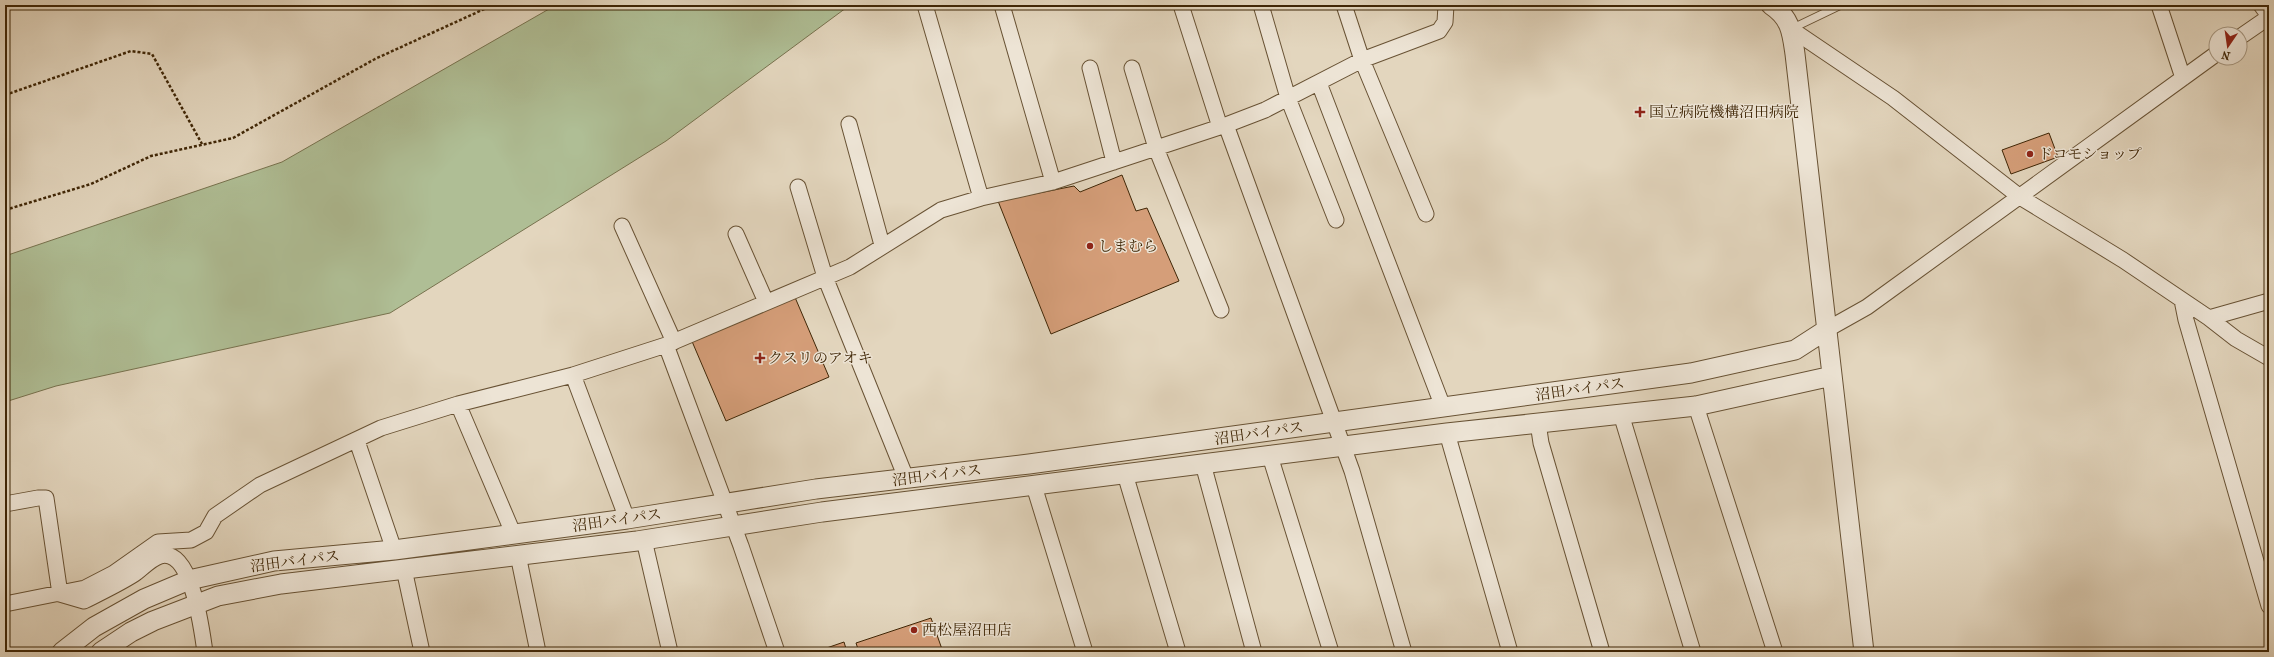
<svg xmlns="http://www.w3.org/2000/svg" width="2274" height="657" font-family="'IM FELL French Canon','Noto Serif JP',serif">
	<rect width="100%" height="100%" fill="#e3d6be"/>
	<filter id="stains"><feTurbulence type="fractalNoise" baseFrequency=".005" numOctaves="4"/><feColorMatrix values="0 0 0 0 .2 0 0 0 0 .09 0 0 0 0 .02 0 0 0 .5 -.17"/></filter>
	<radialGradient id="worn" r=".72"><stop offset=".6" stop-color="#630" stop-opacity="0"/><stop offset="1" stop-color="#630" stop-opacity=".3"/></radialGradient>
	<path fill="#afbe95" stroke="#77724e" d="M 556,5 L 850,5 L 666,141 L 390,313 L 56,386 L 5,402 L 5,256 L 282,162 Z"/>
	<path fill="#d59e79" stroke="#3f2606" d="M 2049,133 L 2058,157 L 2011,174 L 2002,150 Z
		M 1122,175 L 1136,211 L 1147,208 L 1179,281 L 1051,334 L 998,201 L 1074,186 L 1080,192 Z
		M 794,295 L 829,377 L 726,421 L 691,339 Z
		M 931,618 L 943,652 L 859,652 L 856,643 Z
		M 844,642 L 847,652 L 815,652 Z"/>
	<g fill="none" stroke-linecap="round" stroke-linejoin="round">
		<g stroke="#685234" stroke-width="9">
			<path id="service" d="M 1791,29 L 1841,5"/>
		</g>
		<g stroke="#685234" stroke-width="17">
			<path id="minor" d="M 925,5 L 981,198
				M 1002,5 L 1053,182
				M 1181,5 L 1220,127
				M 1261,5 L 1288,98 L 1336,220
				M 1344,5 L 1362,60 L 1426,214
				M 2159,5 L 2183,78
				M 2261,5 L 2269,16
				M 1791,29 L 1893,98 L 2020,197 L 2123,260 L 2209,318 L 2236,339 L 2269,358
				M 2240,37 L 2269,17
				M 1090,68 L 1114,162
				M 1132,68 L 1156,148 L 1221,310
				M 1319,83 L 1443,407
				M 849,124 L 882,245
				M 1226,125 L 1352,471 L 1404,652
				M 798,187 L 825,277 L 906,478
				M 622,226 L 674,342
				M 736,234 L 766,302
				M 2182,300 L 2186,320 L 2269,606
				M 2209,318 L 2269,301
				M 1826,330 L 1867,307 L 2216,54
				M 666,345 L 741,546 L 777,652
				M 573,375 L 627,519
				M 458,404 L 513,533
				M 1696,406 L 1775,652
				M 1621,414 L 1693,652
				M 1538,423 L 1541,443 L 1602,652
				M 1447,433 L 1510,652
				M 357,441 L 394,550
				M 1270,456 L 1331,652
				M 1203,464 L 1254,652
				M 1125,474 L 1178,652
				M 1034,486 L 1085,652
				M 5,504 L 38,498 L 46,498 L 60,594 L 84,601 C 100,593 117,585 133,575 C 141,570 150,559 160,556 C 192,546 202,632 205,652
				M 644,540 L 670,652
				M 518,555 L 538,652
				M 404,569 L 422,652
				M 5,604 L 85,588 L 114,573 L 158,542 L 191,540 L 206,532 L 215,516 L 260,485 L 381,428 L 458,404 L 573,375 L 666,345 L 850,267 L 941,210 L 981,198 L 1053,182 L 1226,125 L 1265,110 L 1362,60 L 1439,31 L 1445,22 L 1446,5"/>
		</g>
		<g stroke="#685234" stroke-width="21">
			<path id="tertiary" d="M 1771,5 C 1791,18 1792,33 1795,54 L 1864,652
				M 62,652 L 94,627 L 144,599 L 189,580 L 274,561 L 394,550 L 627,519 L 816,489 L 1029,464 L 1691,373 L 1795,350 L 1826,330
				M 101,652 L 131,632 L 153,621 L 218,596 L 281,584 L 637,541 L 822,512 L 1447,433 L 1696,406 L 1832,376"/>
		</g>
		<path stroke="#3f2606" stroke-width="2.5" stroke-dasharray="3 2" stroke-linecap="butt" d="M 5,95 L 131,51 L 152,54 L 202,144
			M 5,210 L 91,184 L 151,156 L 233,138 L 375,59 L 493,5"/>
		<use href="#service" stroke="#ede4d5" stroke-width="7"/>
		<use href="#minor" stroke="#ede4d5" stroke-width="15"/>
		<use href="#tertiary" stroke="#ede4d5" stroke-width="19"/>
	</g>
	<g fill="#8f2418" stroke="#ede4d5" stroke-width="1.5">
		<path d="M1638 106h4v4h4v4h-4v4h-4v-4h-4v-4h4z"/>
		<circle cx="2030" cy="154" r="4"/>
		<circle cx="1090" cy="246" r="4"/>
		<path d="M758 352h4v4h4v4h-4v4h-4v-4h-4v-4h4z"/>
		<circle cx="914" cy="630" r="4"/>
	</g>
	<g text-anchor="middle" stroke-width="3" stroke-linejoin="round" paint-order="stroke">
		<g font-size="15" fill="#3f2606" stroke="#ede4d5" text-anchor="start">
			<text x="1649" y="117">国立病院機構沼田病院</text>
			<text x="2038" y="159">ドコモショップ</text>
			<text x="1098" y="251">しまむら</text>
			<text x="768" y="363">クスリのアオキ</text>
			<text x="922" y="635">西松屋沼田店</text>
		</g>
		<g font-size="15" fill="#3f2606" stroke="#ede4d5">
			<text transform="translate(1580 389) rotate(-8)" y="5">沼田バイパス</text>
			<text transform="translate(1259 433) rotate(-8)" y="5">沼田バイパス</text>
			<text transform="translate(937 475) rotate(-7)" y="5">沼田バイパス</text>
			<text transform="translate(617 520) rotate(-8)" y="5">沼田バイパス</text>
			<text transform="translate(295 561) rotate(-7)" y="5">沼田バイパス</text>
		</g>
	</g>
	<rect width="2274" height="657" fill="none" stroke="#e3d6be" stroke-width="20"/>
	<rect x="6" y="6" width="2262" height="645" fill="none" stroke="#3f2606" stroke-width="2"/>
	<rect x="10" y="10" width="2254" height="637" fill="none" stroke="#3f2606"/>
	<g transform="translate(2228 46) rotate(193)"><circle r="19" fill="#ede4d5" stroke="#a79882"/>
	<path d="M0-3L7 15L0 10L-7 15Z" fill="#8f2418"/>
	<text y="-6" font-size="11" font-weight="bold" text-anchor="middle" fill="#3f2606">N</text>
	</g>
	<rect width="100%" height="100%" filter="url(#stains)"/>
	<rect width="100%" height="100%" fill="url(#worn)"/>
</svg>
